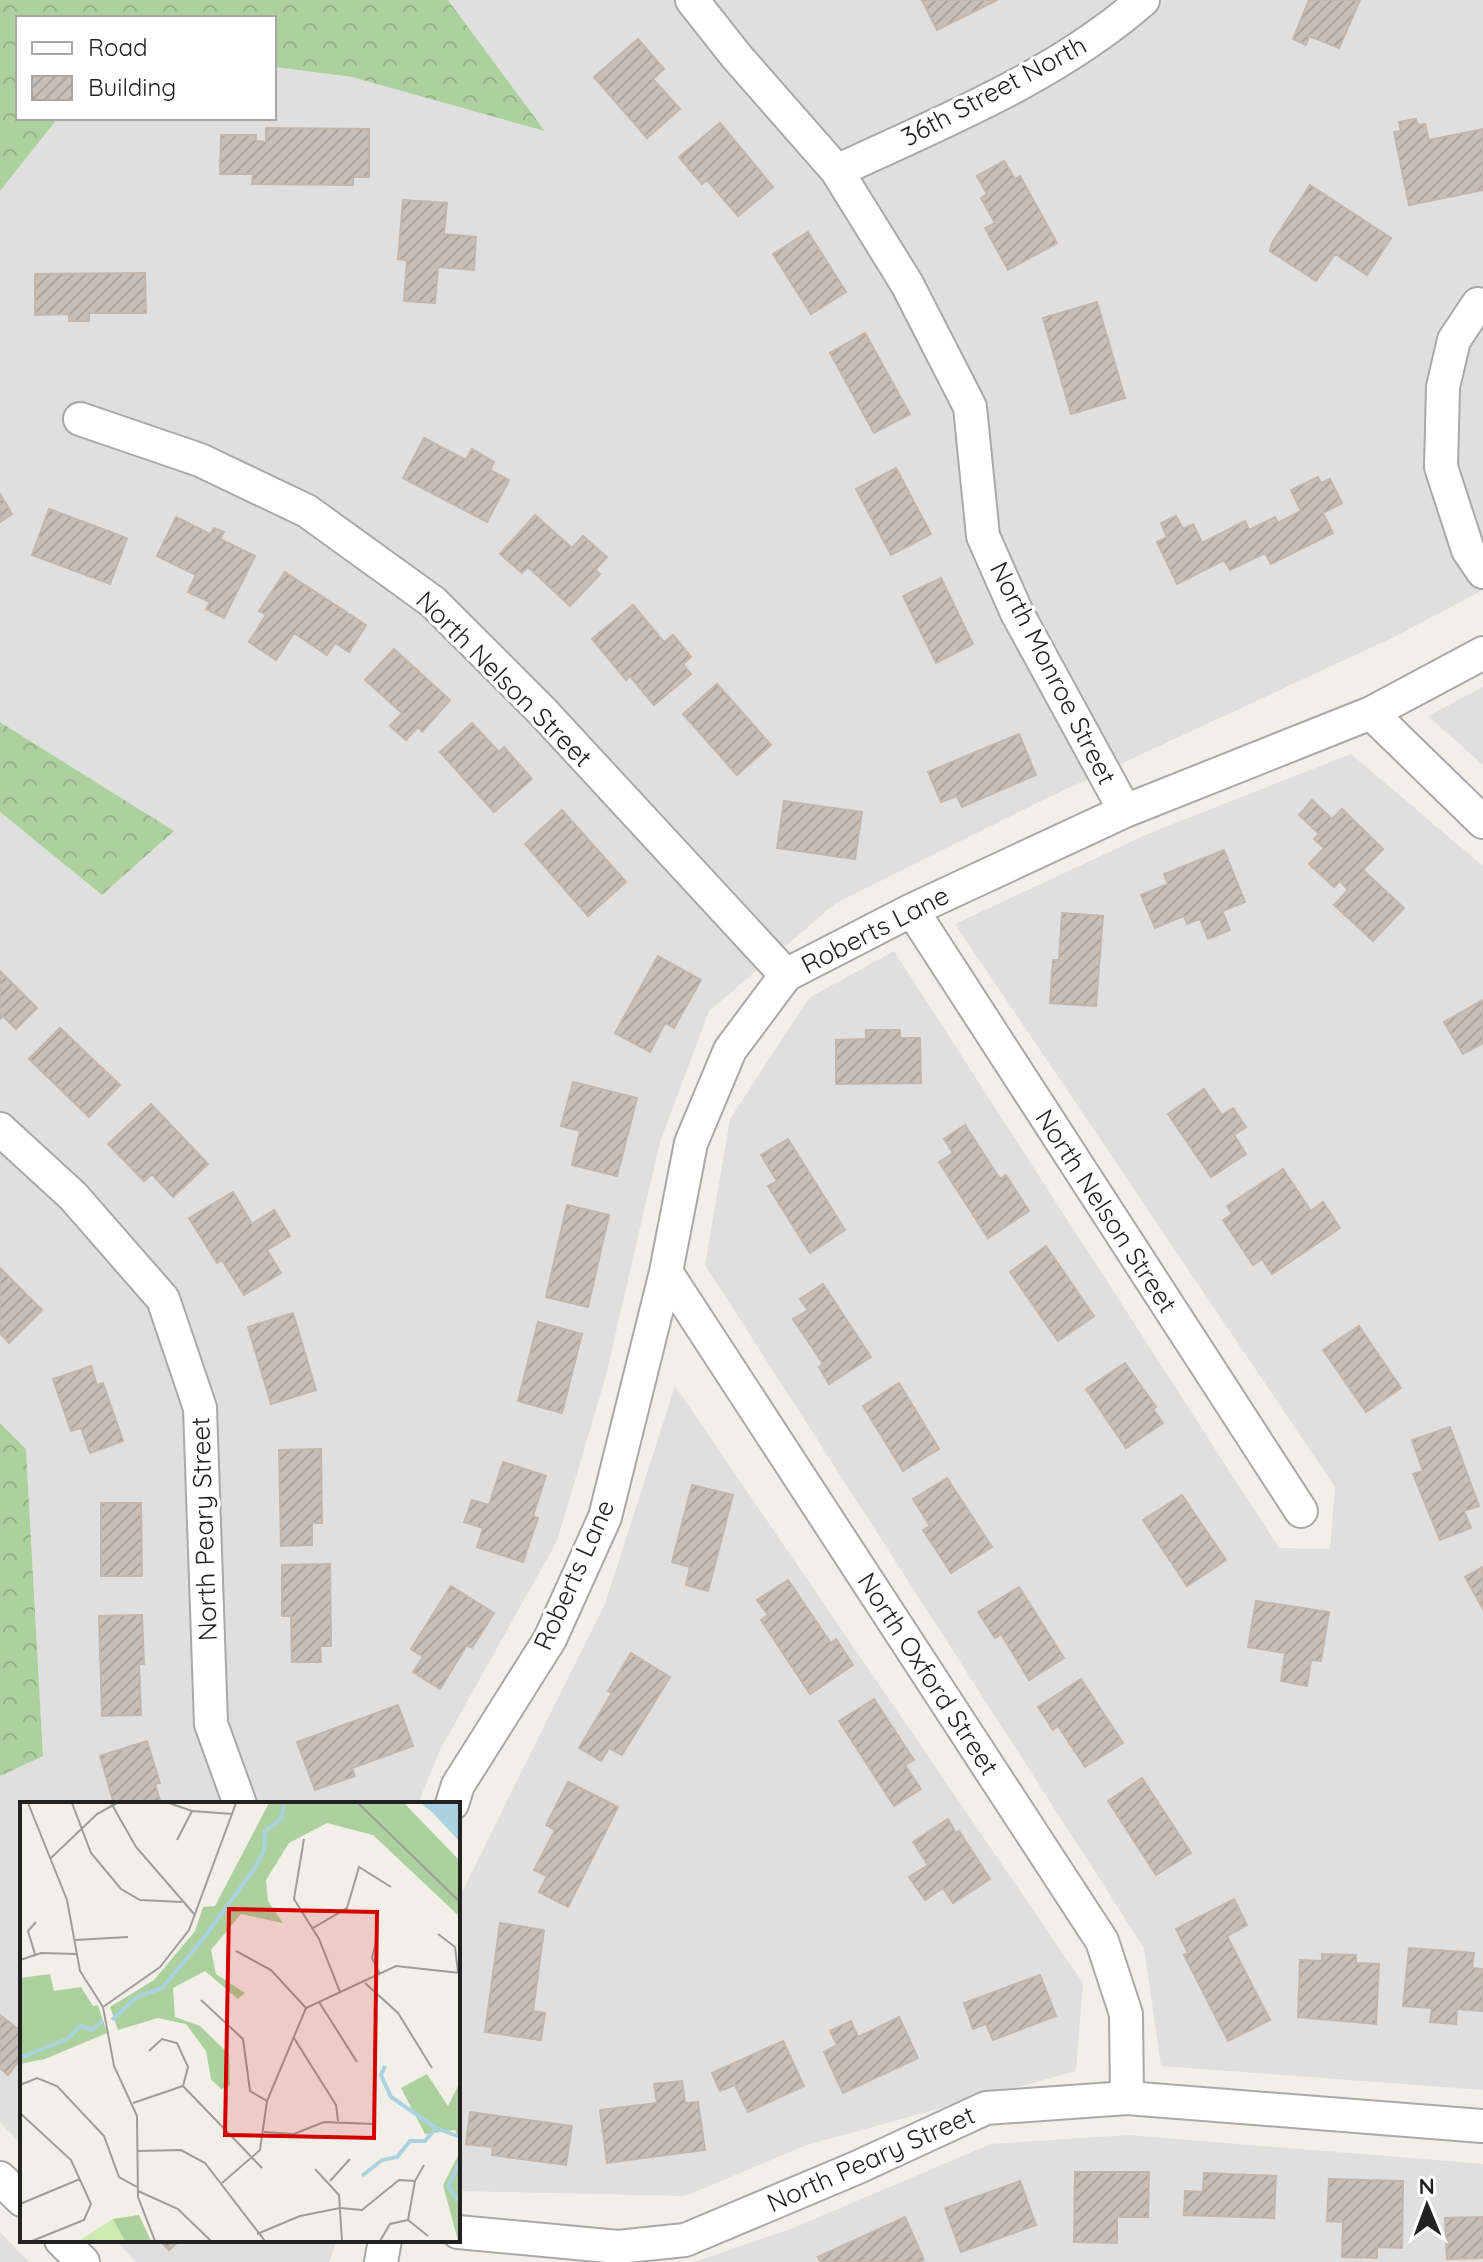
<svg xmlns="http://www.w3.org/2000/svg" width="1483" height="2262" font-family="Quicksand,sans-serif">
	<defs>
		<pattern id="forest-crowns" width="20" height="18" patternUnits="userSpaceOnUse" patternTransform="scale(2)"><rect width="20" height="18" fill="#add19e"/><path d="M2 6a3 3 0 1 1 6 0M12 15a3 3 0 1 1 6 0" fill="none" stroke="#95b388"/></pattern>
		<pattern id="building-hatch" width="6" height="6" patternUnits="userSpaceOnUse" patternTransform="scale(2)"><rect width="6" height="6" fill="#c7bfb8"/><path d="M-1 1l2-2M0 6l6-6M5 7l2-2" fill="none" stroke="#aba49e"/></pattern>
	</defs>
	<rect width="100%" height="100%" fill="#f2efe9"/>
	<path fill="#e0dfdf" d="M 448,0 L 1483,0 L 1483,590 L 1394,637 L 1045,799 L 836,903 L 709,1011 L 660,1142 L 605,1379 L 557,1541 L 440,1750 L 418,1804 L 22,1804 L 22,2145 L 0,2122 L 0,1776 L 43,1755 L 26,1449 L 0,1423 L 0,812 L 102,895 L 174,831 L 0,722 L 0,191 L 58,118 L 274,118 L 274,67 L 352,77 L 544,129 Z
		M 1483,687 L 1483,765 L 1428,716 Z
		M 1351,754 L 1483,866 L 1483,2090 L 1161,2066 L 1144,1948 L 705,1265 L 730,1119 L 809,998 L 894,951 L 1279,1548 L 1330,1549 L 1335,1487 L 955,924 L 1150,833 Z
		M 675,1386 L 1083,1983 L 1076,2071 L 807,2145 L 685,2196 L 458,2191 L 458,1900 L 605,1604 Z
		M 1129,2135 L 1483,2164 L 1483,2262 L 694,2262 L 793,2228 L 991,2144 Z
		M 0,2232 L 29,2262 L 0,2262 Z
		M 115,2240 L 337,2240 L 329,2262 L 136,2262 Z"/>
	<path fill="url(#forest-crowns)" d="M 0,0 L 448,0 L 545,131 L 352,77 L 274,67 L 274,18 L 18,18 L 18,118 L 58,118 L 0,191 Z
		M 0,722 L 174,831 L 102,895 L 0,812 Z
		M 0,1423 L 26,1449 L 43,1756 L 0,1776 Z"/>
	<path fill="url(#building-hatch)" stroke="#c4b6ab" stroke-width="2" d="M 922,0 L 997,0 L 937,30 Z
		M 1309,0 L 1360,0 L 1339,48 L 1309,36 L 1306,45 L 1293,39 Z
		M 638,39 L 664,69 L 653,79 L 680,109 L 647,138 L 594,77 Z
		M 1416,119 L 1418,125 L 1425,124 L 1429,140 L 1483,129 L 1483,190 L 1409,205 L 1394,132 L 1401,131 L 1399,122 Z
		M 720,123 L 773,187 L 738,216 L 707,180 L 702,184 L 679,157 Z
		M 266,128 L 369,129 L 369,177 L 353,177 L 353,185 L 252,184 L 253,174 L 220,174 L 221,135 L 256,135 L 256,141 L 266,142 Z
		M 1004,161 L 1015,179 L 1020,176 L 1057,243 L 1008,270 L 985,228 L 995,223 L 981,198 L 987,194 L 977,176 Z
		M 1310,185 L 1391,238 L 1367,275 L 1335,254 L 1316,281 L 1270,251 L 1272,243 Z
		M 403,200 L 447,203 L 444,234 L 476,237 L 474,270 L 438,267 L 435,303 L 404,301 L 407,260 L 398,259 Z
		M 808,232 L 846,292 L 811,314 L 773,254 Z
		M 145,273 L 146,313 L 89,313 L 89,321 L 69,321 L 69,314 L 35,315 L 35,274 Z
		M 1097,302 L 1125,398 L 1071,414 L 1043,318 Z
		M 865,333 L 910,414 L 874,433 L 830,353 Z
		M 424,438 L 466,460 L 472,449 L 494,462 L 490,470 L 509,480 L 487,522 L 403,478 Z
		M 896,468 L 931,534 L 891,555 L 856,489 Z
		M 1318,477 L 1321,483 L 1330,479 L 1342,503 L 1323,513 L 1333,533 L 1271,564 L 1265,553 L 1230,570 L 1224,560 L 1177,584 L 1157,542 L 1167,537 L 1161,523 L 1176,516 L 1183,529 L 1193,524 L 1202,543 L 1245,521 L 1249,530 L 1275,517 L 1278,523 L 1301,511 L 1291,490 Z
		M 0,494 L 12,514 L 0,522 Z
		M 49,509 L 127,538 L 110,584 L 32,555 Z
		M 535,515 L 572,548 L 583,536 L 607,557 L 595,570 L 600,574 L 570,606 L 528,567 L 522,573 L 500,554 Z
		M 176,517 L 210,534 L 214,528 L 224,532 L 220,539 L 255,556 L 224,618 L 206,609 L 210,602 L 188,592 L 196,575 L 157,556 Z
		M 285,572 L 366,625 L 349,652 L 335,643 L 327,655 L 294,633 L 276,660 L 249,642 L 266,615 L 259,611 Z
		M 941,578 L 973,644 L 936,663 L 903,596 Z
		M 633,605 L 664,642 L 673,635 L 691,657 L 683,664 L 691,674 L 654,705 L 630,676 L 626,680 L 592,639 Z
		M 394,649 L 450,700 L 422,732 L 418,727 L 406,740 L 390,726 L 402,713 L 365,680 Z
		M 717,684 L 771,745 L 737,775 L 683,714 Z
		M 472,723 L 499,752 L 504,747 L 532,779 L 494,812 L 440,752 Z
		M 1019,734 L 1036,775 L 962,807 L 957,796 L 941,802 L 928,772 Z
		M 1312,800 L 1332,819 L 1342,809 L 1383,849 L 1363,870 L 1404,908 L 1373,941 L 1334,905 L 1348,890 L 1340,881 L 1334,887 L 1309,864 L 1324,848 L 1314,839 L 1319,834 L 1299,815 Z
		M 784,801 L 862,812 L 855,859 L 777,848 Z
		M 562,810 L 626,882 L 588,916 L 525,844 Z
		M 1224,850 L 1245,902 L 1222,911 L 1230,930 L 1208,939 L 1200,919 L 1187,924 L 1184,916 L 1155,928 L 1141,895 L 1168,884 L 1164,874 Z
		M 1062,913 L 1103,916 L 1096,1006 L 1050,1003 L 1053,960 L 1059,960 Z
		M 658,956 L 701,980 L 674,1028 L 665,1023 L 650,1052 L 615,1033 Z
		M 0,971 L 37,1008 L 16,1029 L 3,1016 L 0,1019 Z
		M 1483,1000 L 1483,1043 L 1463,1054 L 1444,1022 Z
		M 60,1028 L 120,1085 L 89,1117 L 29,1059 Z
		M 866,1030 L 900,1030 L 900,1038 L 920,1038 L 921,1083 L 836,1084 L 836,1040 L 866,1039 Z
		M 573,1082 L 637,1098 L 617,1176 L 572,1165 L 580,1131 L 561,1126 Z
		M 1204,1089 L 1222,1115 L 1233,1108 L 1246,1127 L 1234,1135 L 1246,1154 L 1211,1177 L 1168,1114 Z
		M 151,1104 L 208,1164 L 173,1197 L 152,1174 L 144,1181 L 108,1144 Z
		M 965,1125 L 1000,1179 L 1006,1175 L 1029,1211 L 988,1238 L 939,1162 L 953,1153 L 944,1139 Z
		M 788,1139 L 845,1230 L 810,1253 L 768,1186 L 777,1181 L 761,1155 Z
		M 1283,1169 L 1311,1211 L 1323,1202 L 1340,1228 L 1272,1274 L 1262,1259 L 1253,1265 L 1223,1220 L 1232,1214 L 1227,1206 Z
		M 233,1192 L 252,1224 L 274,1210 L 290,1236 L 267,1250 L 281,1273 L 244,1295 L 222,1260 L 217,1263 L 189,1218 Z
		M 567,1205 L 609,1215 L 588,1307 L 546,1297 Z
		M 1046,1246 L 1094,1316 L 1058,1341 L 1010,1272 Z
		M 0,1268 L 42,1310 L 9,1343 L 0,1333 Z
		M 823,1284 L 871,1357 L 829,1384 L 819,1367 L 823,1364 L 793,1319 L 808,1310 L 800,1299 Z
		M 293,1313 L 316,1390 L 271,1404 L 248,1327 Z
		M 538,1322 L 582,1334 L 562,1413 L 518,1401 Z
		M 1359,1326 L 1401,1388 L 1366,1412 L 1323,1350 Z
		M 1125,1363 L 1156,1407 L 1153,1409 L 1163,1423 L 1126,1448 L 1086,1389 Z
		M 91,1366 L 97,1385 L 103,1383 L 123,1441 L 90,1453 L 81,1428 L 71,1431 L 53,1379 Z
		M 899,1383 L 939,1449 L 903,1471 L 863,1406 Z
		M 1450,1427 L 1479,1506 L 1464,1511 L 1471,1528 L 1440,1540 L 1413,1474 L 1423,1471 L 1412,1440 Z
		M 321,1449 L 322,1523 L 312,1523 L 312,1545 L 281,1546 L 279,1450 Z
		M 503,1462 L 546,1476 L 533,1516 L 538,1518 L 523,1562 L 477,1547 L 483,1528 L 464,1522 L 472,1500 L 489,1505 Z
		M 947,1478 L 992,1547 L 951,1573 L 923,1530 L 930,1526 L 913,1499 Z
		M 692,1485 L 733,1495 L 708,1591 L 686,1585 L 690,1567 L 672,1562 Z
		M 1182,1495 L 1226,1560 L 1187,1586 L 1143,1520 Z
		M 101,1503 L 141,1503 L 142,1576 L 101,1576 Z
		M 330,1564 L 331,1646 L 320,1646 L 321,1662 L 292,1662 L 291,1616 L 282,1616 L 282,1565 Z
		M 1483,1567 L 1483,1609 L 1465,1577 Z
		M 788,1580 L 831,1643 L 836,1639 L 853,1665 L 810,1694 L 761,1620 L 768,1615 L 757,1600 Z
		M 451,1586 L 494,1613 L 472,1648 L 467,1645 L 440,1689 L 413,1672 L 423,1657 L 411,1649 Z
		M 1019,1587 L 1064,1658 L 1029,1680 L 1001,1634 L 995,1638 L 978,1612 Z
		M 1256,1601 L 1329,1612 L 1321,1661 L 1311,1660 L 1307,1686 L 1281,1681 L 1285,1653 L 1248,1647 Z
		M 142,1615 L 144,1664 L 139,1664 L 141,1715 L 102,1716 L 99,1616 Z
		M 631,1653 L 670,1677 L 622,1755 L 609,1748 L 601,1761 L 579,1748 L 612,1693 L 608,1691 Z
		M 1081,1679 L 1123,1743 L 1085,1767 L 1058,1726 L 1053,1730 L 1038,1707 Z
		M 874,1699 L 914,1760 L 905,1765 L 921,1789 L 894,1806 L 839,1721 Z
		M 398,1705 L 413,1746 L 352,1768 L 355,1776 L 315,1790 L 297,1742 Z
		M 147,1741 L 160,1783 L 155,1784 L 161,1804 L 114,1804 L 100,1756 Z
		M 1142,1778 L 1191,1853 L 1156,1875 L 1108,1801 Z
		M 568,1782 L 618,1807 L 568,1907 L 539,1892 L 547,1876 L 534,1870 L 555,1830 L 546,1825 Z
		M 948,1819 L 956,1833 L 959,1831 L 990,1879 L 953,1903 L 943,1888 L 925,1900 L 909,1877 L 928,1865 L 913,1842 Z
		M 1234,1899 L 1247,1925 L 1227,1936 L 1270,2020 L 1228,2041 L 1184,1955 L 1188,1953 L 1176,1929 Z
		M 500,1923 L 544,1930 L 533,2011 L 545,2013 L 541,2040 L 485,2032 Z
		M 1409,1948 L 1474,1953 L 1472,1968 L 1483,1969 L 1483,2011 L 1457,2009 L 1456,2024 L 1430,2022 L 1432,2008 L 1403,2006 Z
		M 1322,1954 L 1356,1955 L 1356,1963 L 1379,1964 L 1376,2024 L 1298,2017 L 1300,1960 L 1322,1961 Z
		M 1040,1975 L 1056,2016 L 993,2040 L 986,2024 L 973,2029 L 964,2003 Z
		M 0,2015 L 22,2032 L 18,2038 L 22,2041 L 22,2057 L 8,2075 L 0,2068 Z
		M 899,2017 L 918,2058 L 843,2093 L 824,2052 L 837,2045 L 830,2031 L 851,2021 L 858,2037 Z
		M 783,2041 L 804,2086 L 748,2112 L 735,2085 L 720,2091 L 712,2073 Z
		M 682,2081 L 685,2103 L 698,2102 L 705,2150 L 607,2163 L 600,2110 L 657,2103 L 654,2084 Z
		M 470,2112 L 572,2126 L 566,2165 L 492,2155 L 493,2147 L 466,2144 Z
		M 1075,2172 L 1149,2172 L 1148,2217 L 1117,2217 L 1117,2243 L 1074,2242 Z
		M 1204,2173 L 1276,2176 L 1274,2218 L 1184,2215 L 1185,2191 L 1203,2192 Z
		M 1329,2179 L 1403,2181 L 1402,2248 L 1377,2247 L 1377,2258 L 1342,2257 L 1343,2222 L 1327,2221 Z
		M 1020,2181 L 1036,2225 L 961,2252 L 945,2208 Z
		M 905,2217 L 924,2260 L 919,2262 L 821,2262 L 818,2257 Z
		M 1483,2217 L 1483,2258 L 1447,2259 L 1445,2218 Z
		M 159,2240 L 180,2240 L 169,2250 Z"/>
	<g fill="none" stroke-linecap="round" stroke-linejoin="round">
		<g stroke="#a9a9a9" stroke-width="36">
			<path id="minor" d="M 692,0 L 737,57 L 837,171 L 907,284 L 970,407 L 983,536 L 1017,613 L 1125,811
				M 837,171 C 942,122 1055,77 1143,0
				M 1478,304 L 1454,340 L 1443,387 L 1441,467 L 1468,550 L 1483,572
				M 80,419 L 200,460 L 307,511 L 433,602 L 542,711 L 786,975
				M 1371,713 L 1483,822
				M 912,910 L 1301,1511
				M 0,1129 L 73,1196 L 163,1299 L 200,1408 L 211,1724 L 240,1804
				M 666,1272 L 1102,1941 L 1126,2014 L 1127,2098
				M 452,1804 L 458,1785 L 550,1639 L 605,1517 L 666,1272 L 691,1143 L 730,1050 L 786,975 L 912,910 L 1125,811 L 1371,713 L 1483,653
				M 0,2178 L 22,2200
				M 458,2232 L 618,2247 L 685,2240 L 856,2168 L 986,2108 L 1127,2098 L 1482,2126
				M 61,2240 L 83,2262
				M 381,2262 L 385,2240"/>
		</g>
		<use href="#minor" stroke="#fff" stroke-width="32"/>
	</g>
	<g text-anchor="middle" stroke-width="7" stroke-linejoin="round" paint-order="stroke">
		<g font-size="26" fill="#222" stroke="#fff">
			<text transform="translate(994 91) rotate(-28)" y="9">36th Street North</text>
			<text transform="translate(1053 673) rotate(63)" y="9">North Monroe Street</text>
			<text transform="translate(504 679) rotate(45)" y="9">North Nelson Street</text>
			<text transform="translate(875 930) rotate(-27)" y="9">Roberts Lane</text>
			<text transform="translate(1106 1211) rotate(57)" y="9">North Nelson Street</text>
			<text transform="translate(204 1529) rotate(-92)" y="9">North Peary Street</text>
			<text transform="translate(574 1575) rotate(-66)" y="9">Roberts Lane</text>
			<text transform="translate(928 1674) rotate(57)" y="9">North Oxford Street</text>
			<text transform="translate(871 2159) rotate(-24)" y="9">North Peary Street</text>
		</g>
	</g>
	<g transform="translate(20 1802)">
		<rect width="440" height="440" fill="#f2efe9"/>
		<path d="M 119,413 L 131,439 L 59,439 L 93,417 Z" fill="#cdebb0"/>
		<path d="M 249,1 L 384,1 L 440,59 L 440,115 L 353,33 L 307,21 L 269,41 L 246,78 L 248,99 L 263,121 L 221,112 L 191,148 L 196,172 L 225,191 L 218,197 L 185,169 L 153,186 L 155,215 L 180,224 L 209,252 L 210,283 L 201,287 L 191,277 L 186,249 L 166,222 L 138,216 L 98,228 L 90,205 L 134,178 L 175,129 L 183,105 L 195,104 ZM 30,172 L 34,189 L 61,185 L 73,204 L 78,203 L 87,231 L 25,257 L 0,262 L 0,176 ZM 407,272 L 428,304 L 440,280 L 440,339 L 435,328 L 405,332 L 381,286 ZM 440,350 L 440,439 L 438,439 L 423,383 ZM 119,413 L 131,439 L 105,439 L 93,417 Z" fill="#add19e"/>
		<path d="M 401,1 L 440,1 L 440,40 L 413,11 Z" fill="#aad3df"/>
		<path fill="none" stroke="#aad3df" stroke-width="4" d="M 92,218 L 117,195 L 142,186 L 183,137 L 235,66 L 244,48 L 245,29 L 262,16 L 264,1M 0,256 L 49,236 L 60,224 L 72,228 L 83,219M 365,264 L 361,273 L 371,295 L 416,326 L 440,335M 440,359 L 428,385 L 440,400M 342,374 L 362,358 L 377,355 L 390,339 L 405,339 L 416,326"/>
		<path fill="none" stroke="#9f9d99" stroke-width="2" d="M 8,1 L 47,98 L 60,169 L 83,205 L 94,264 L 117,314 L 118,395 L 135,439M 52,1 L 71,51 L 101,87 L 120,98 L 162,100M 91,1 L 116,45 L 175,113M 149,1 L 172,9 L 213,12M 338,1 L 440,100M 284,37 L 274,97 L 299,137 L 320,190M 157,38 L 172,9M 31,56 L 77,12 L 97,1M 293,126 L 327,106 L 339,65 L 371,85M 418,132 L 435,145 L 438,170M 55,138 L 108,135M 356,140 L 352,156 L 360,173M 216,149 L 251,168 L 286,206M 15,152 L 8,129 L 16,120M 0,158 L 21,151 L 56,152M 345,181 L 378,211 L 412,266M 181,198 L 223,237 L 230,289 L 247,299M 299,200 L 337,260M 83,205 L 140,165 L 169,128 L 216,1M 274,236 L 316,303 L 318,319M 129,249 L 142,237 L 157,241 L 168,265 L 163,284M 0,283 L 17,276 L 37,284 L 84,334 L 99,375 L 117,385M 163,284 L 242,366M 113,301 L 163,284M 0,311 L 51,358 L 71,402 L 64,418 L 12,439M 244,330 L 274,332 L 304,320 L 354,322M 118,349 L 161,348 L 185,361 L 245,439M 295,367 L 319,393 L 322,439M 310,379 L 330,357M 202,381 L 240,348 L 247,299 L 286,206 L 376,164 L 440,171M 118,389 L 158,407 L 191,439M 0,402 L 60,377M 388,418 L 395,379 L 404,363M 388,418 L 408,434M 237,432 L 280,414 L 320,406 L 342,408 L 379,378 L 395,379M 360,439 L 370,422 L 388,418"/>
		<path fill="#d40000" fill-opacity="0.15" stroke="#d40000" stroke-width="4" d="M 209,107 L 357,110 L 354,336 L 205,333 Z"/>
		<rect width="440" height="440" fill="none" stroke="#222" stroke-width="4"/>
	</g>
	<rect x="16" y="16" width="260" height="104" fill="#ffffff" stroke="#a7a7a7" stroke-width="2"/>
	<rect x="32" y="42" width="40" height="12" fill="#ffffff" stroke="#a7a7a7" stroke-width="2"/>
	<text x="88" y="56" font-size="24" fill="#222222">Road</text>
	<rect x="32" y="76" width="40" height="24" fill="url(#building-hatch)" stroke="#a7a7a7" stroke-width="2"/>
	<text x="88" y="96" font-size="24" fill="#222222">Building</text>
	<g transform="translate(1427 2206) rotate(359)" stroke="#ffffff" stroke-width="6" paint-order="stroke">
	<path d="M0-6L14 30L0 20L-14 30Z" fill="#222222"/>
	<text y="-12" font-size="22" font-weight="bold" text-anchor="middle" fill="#222222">N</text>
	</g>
</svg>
